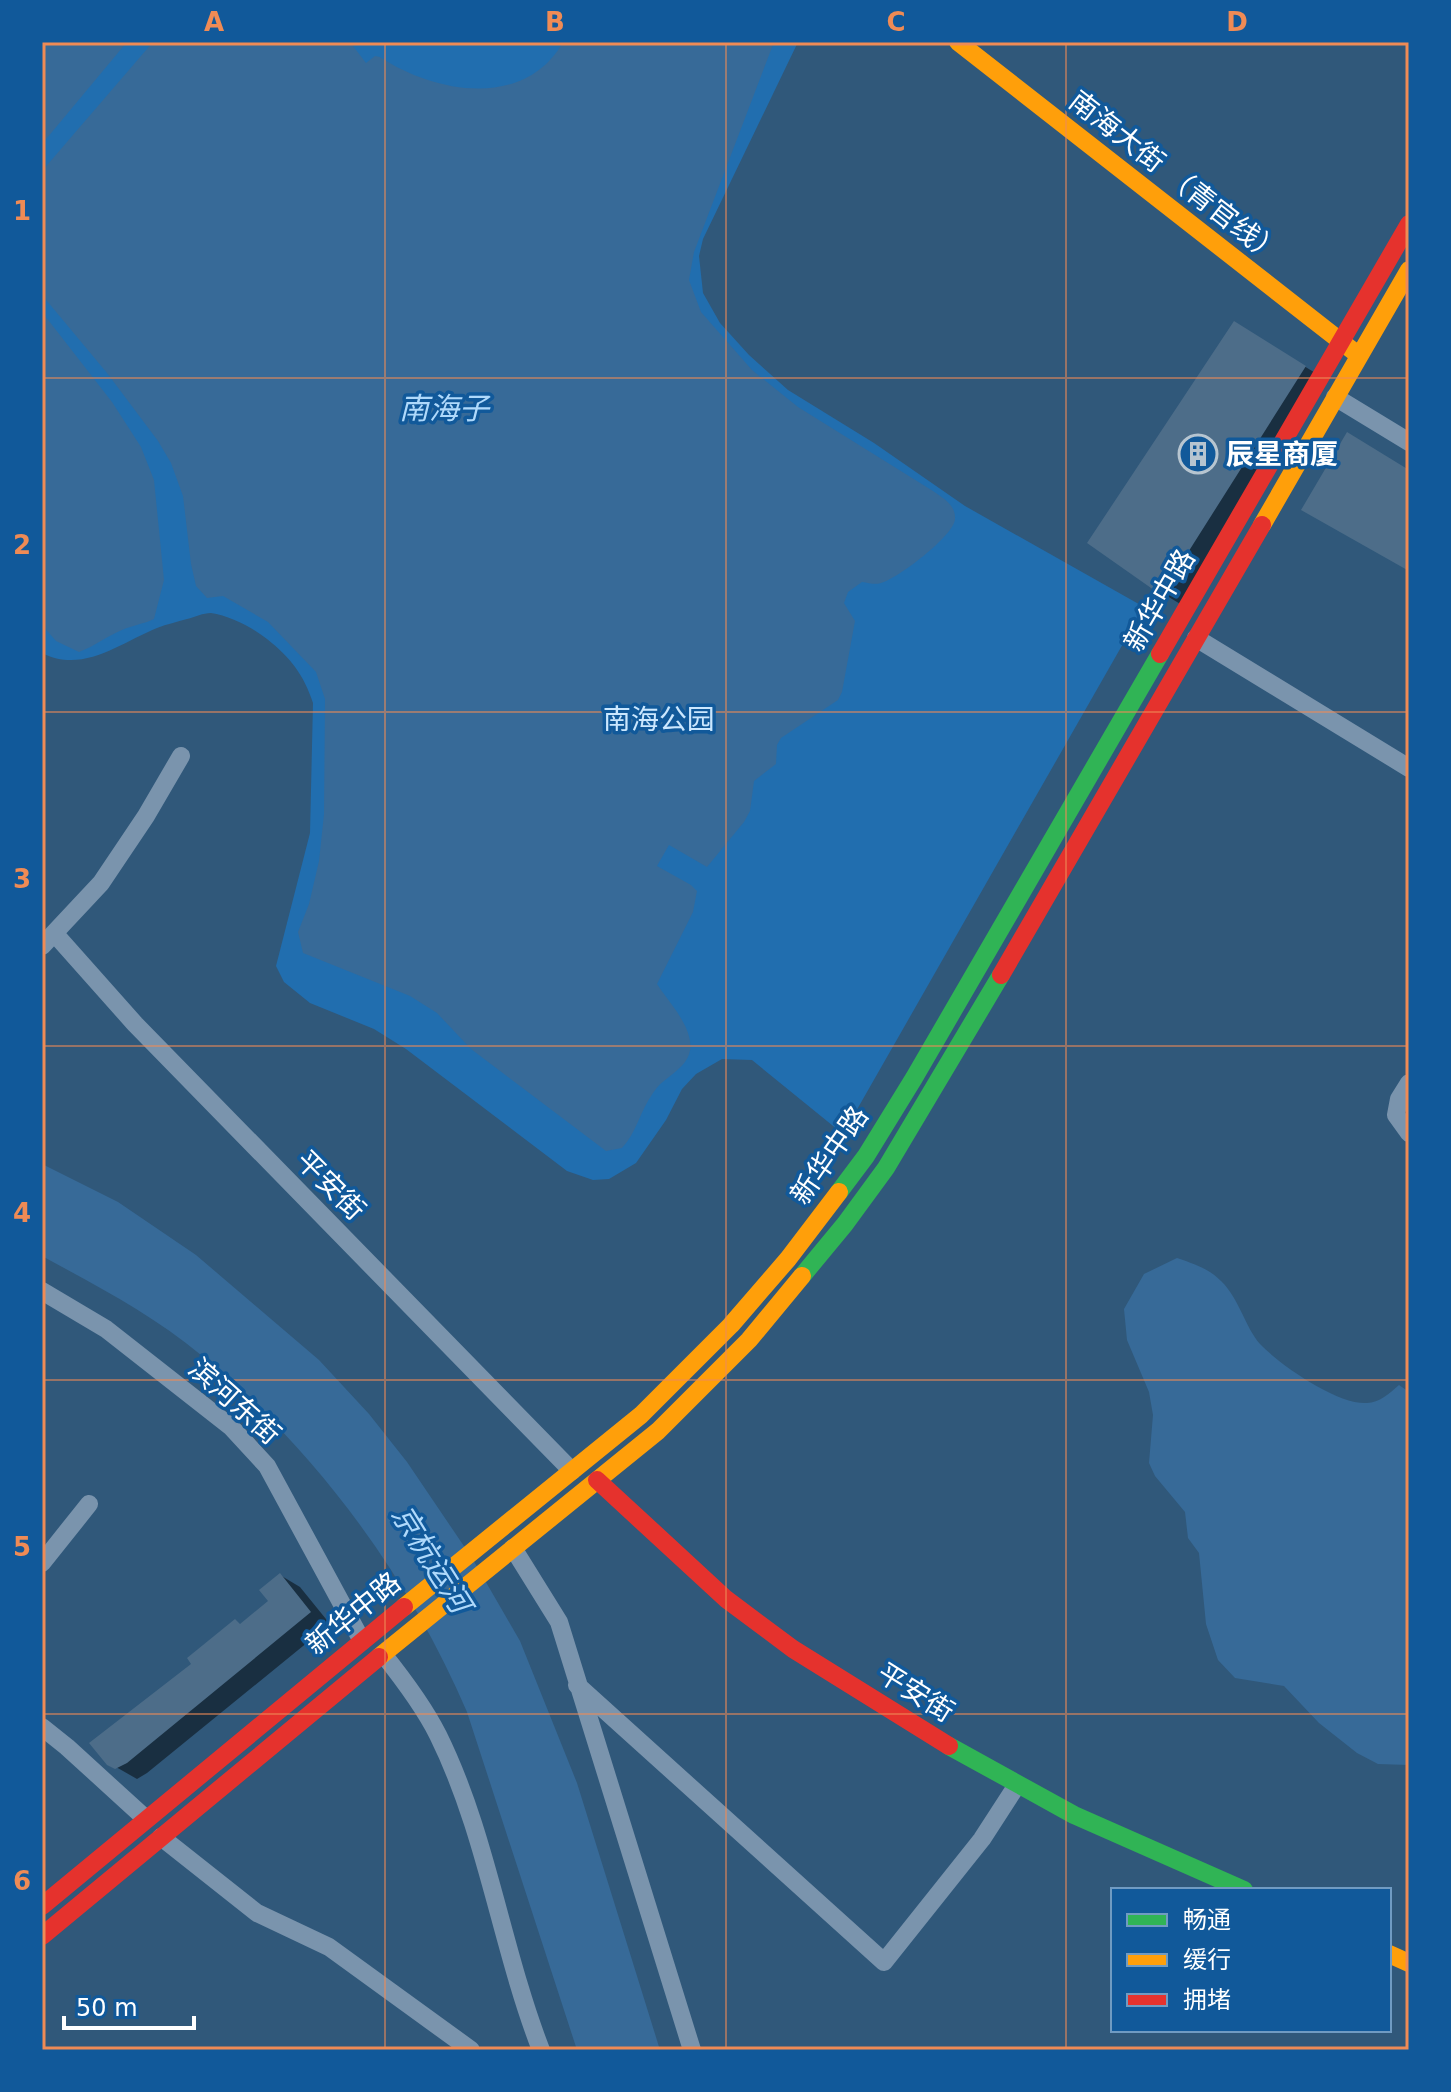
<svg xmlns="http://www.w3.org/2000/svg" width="1451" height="2092" font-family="'DejaVu Sans','Noto Sans SC',sans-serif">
	<rect width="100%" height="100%" fill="#30587a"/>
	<path fill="#216eaf" d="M 42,42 L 798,42 L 703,239 L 699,256 L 703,293 L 720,323 L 749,355 L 788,390 L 874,443 L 965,506 L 1144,607 L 843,1134 L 752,1060 L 722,1059 L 696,1074 L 682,1089 L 666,1120 L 636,1163 L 609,1179 L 593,1180 L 567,1171 L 406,1049 L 374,1029 L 310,1003 L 284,982 L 276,966 L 310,833 L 313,703 C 304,675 290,657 267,639 C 252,627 230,616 211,613 C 203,613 195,617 187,619 C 177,622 167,624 157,628 C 120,643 83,674 42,653 Z"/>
	<path fill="#376a98" d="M 42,42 L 127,42 L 42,144 Z
		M 153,42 L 350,42 L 366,63 L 375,56 L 380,57 C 434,93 525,110 563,42 L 774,42 L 694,252 L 689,280 L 701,312 L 752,370 L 798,407 L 933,491 C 943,498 956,505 955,519 C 954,536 897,579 881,583 C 875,585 869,583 862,582 L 848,592 L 844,603 L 855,621 L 842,692 L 838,700 L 781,738 L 777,745 L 776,764 L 754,781 L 750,811 L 744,822 L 707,867 L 669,845 L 657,866 L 691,885 L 697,891 L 693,912 L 657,984 C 668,1002 704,1037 685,1062 C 676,1074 661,1080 653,1093 C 640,1111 637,1132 622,1148 L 606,1151 L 471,1049 L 437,1013 L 410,996 L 303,953 L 298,932 L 309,904 L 319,861 L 324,814 L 325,699 L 316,672 L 268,622 L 223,596 L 207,598 L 196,586 L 191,564 L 183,496 L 171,463 L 158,441 L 107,373 L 42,295 L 42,171 Z
		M 42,312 L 112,402 L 141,447 L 154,480 L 164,580 L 154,619 C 144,624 133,625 122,630 C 107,636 95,646 79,652 L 56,641 L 42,625 Z
		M 42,1164 L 118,1202 L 196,1255 L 319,1360 L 369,1414 L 407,1462 L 472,1558 L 520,1641 L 577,1783 L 660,2050 L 577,2050 L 467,1712 C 409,1576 315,1450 201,1355 C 153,1315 97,1286 42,1256 Z
		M 1177,1258 C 1194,1264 1208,1268 1221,1281 C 1239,1298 1245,1327 1260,1344 C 1280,1365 1338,1405 1367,1403 C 1379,1403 1390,1393 1399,1385 L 1409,1392 L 1409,1765 L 1378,1764 L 1357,1753 L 1319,1723 L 1284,1686 L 1235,1678 L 1218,1660 L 1206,1624 L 1199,1553 L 1188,1538 L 1185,1512 L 1155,1476 L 1149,1463 L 1153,1415 L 1149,1392 L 1127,1340 L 1124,1309 L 1144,1274 Z"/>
	<path fill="#0007" d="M 1254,335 L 1325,379 L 1182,605 L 1162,593 Z
		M 280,1575 L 300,1587 L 330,1624 L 147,1773 L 137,1779 L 109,1763 L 194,1664 L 271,1601 Z"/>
	<path fill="#4d6d89" d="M 1234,321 L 1306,366 L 1161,595 L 1087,543 Z
		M 1347,432 L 1409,470 L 1409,571 L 1301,510 Z
		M 280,1573 L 311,1612 L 127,1763 L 115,1769 L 107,1765 L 89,1743 L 191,1664 L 187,1658 L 235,1619 L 240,1624 L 268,1601 L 259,1590 Z"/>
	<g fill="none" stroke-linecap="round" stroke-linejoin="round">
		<path stroke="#7a94ad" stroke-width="18" d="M 1335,397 L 1409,442
			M 1196,638 L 1409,768
			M 55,934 L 135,1024 L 572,1471
			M 42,946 L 101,883 L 146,816 L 181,756
			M 1409,1083 L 1399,1099 L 1396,1115 L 1409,1133
			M 42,1291 L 106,1329 L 231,1427 L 267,1466 L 362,1641
			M 513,1548 L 559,1622 L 692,2050
			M 42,1563 L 89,1504
			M 383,1654 C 403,1679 424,1707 438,1735 C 487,1834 501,1947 541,2050
			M 577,1685 L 884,1962 L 982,1839 L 1017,1785
			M 42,1727 L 67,1747 L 146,1819
			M 161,1837 L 257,1913 L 329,1947 L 471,2050"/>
		<path stroke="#30b455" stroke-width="18" d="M 839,1192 L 866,1156 L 914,1078 L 1160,654
			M 802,1276 L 845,1224 L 886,1168 L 1001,975
			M 949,1746 L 1074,1815 L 1244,1890"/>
		<path stroke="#ff9f0a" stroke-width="18" d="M 958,42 L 1357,354
			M 1262,525 L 1409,270
			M 404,1607 L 641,1415 L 731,1325 L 788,1259 L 839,1192
			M 379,1657 L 658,1431 L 749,1340 L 802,1276
			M 1389,1954 L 1409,1963"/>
		<path stroke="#e5322d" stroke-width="18" d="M 1160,654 L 1409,224
			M 1001,975 L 1262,525
			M 597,1480 L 726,1599 L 793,1649 L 949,1746
			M 42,1906 L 404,1607
			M 42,1936 L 379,1657"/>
	</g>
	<path fill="none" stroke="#ef8b55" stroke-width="2" stroke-opacity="0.55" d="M 385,42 L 385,2050M 726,42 L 726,2050M 1066,42 L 1066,2050M 42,378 L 1409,378M 42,712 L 1409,712M 42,1046 L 1409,1046M 42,1380 L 1409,1380M 42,1714 L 1409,1714"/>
	<defs>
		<g id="building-ring" transform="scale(2)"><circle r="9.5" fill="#11599a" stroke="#b7c5d0" stroke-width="1.5"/><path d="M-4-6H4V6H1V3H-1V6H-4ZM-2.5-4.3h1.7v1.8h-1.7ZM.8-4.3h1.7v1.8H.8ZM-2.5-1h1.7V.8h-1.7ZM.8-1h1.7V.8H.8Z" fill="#b7c5d0"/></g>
	</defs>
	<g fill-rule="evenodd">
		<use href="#building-ring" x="1198" y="454"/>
	</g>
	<g text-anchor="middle" stroke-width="7" stroke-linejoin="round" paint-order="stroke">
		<g font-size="28" fill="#fff" stroke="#11599a">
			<text transform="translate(1176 177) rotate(38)" y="10">南海大街 （青官线）</text>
			<text transform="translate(1159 600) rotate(-60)" y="10">新华中路</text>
			<text transform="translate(829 1155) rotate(-55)" y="10">新华中路</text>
			<text transform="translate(331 1185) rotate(45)" y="10">平安街</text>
			<text transform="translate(235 1401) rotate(42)" y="10">滨河东街</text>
			<text transform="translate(353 1613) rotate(-39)" y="10">新华中路</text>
			<text transform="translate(916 1692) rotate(32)" y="10">平安街</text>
		</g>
		<g font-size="28" font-weight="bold" fill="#fff" stroke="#11599a" text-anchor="start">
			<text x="1226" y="464">辰星商厦</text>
		</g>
		<g font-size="28" fill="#cbe7fe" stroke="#11599a">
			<text x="659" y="729">南海公园</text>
		</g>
		<g font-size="30" font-style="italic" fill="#afd9fb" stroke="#11599a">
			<text x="444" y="419">南海子</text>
			<text transform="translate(431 1559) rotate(58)" y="10">京杭运河</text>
		</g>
	</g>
	<rect width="1451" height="2092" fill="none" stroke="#11599a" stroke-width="88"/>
	<rect x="1111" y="1888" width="280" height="144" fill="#11599a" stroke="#709bc2" stroke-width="2"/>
	<rect x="1127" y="1914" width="40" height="12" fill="#30b455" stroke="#709bc2" stroke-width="2"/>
	<text x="1183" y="1928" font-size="24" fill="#ffffff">畅通</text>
	<rect x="1127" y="1954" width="40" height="12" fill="#ff9f0a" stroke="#709bc2" stroke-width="2"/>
	<text x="1183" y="1968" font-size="24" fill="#ffffff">缓行</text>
	<rect x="1127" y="1994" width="40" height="12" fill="#e5322d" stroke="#709bc2" stroke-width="2"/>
	<text x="1183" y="2008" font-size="24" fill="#ffffff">拥堵</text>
	<path d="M64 2016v12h130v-12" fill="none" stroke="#ffffff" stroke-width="4"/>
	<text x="76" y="2016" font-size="24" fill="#ffffff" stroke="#11599a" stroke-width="6" paint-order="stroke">50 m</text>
	<rect x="44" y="44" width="1363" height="2004" fill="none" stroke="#ef8b55" stroke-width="3"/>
	<g font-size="26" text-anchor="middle" font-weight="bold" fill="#ef8b55">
		<text x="214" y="31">A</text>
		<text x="555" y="31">B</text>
		<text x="896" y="31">C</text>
		<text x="1237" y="31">D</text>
		<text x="22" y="220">1</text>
		<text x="22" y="554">2</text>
		<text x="22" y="888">3</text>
		<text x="22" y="1222">4</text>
		<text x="22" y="1556">5</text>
		<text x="22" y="1890">6</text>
	</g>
</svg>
